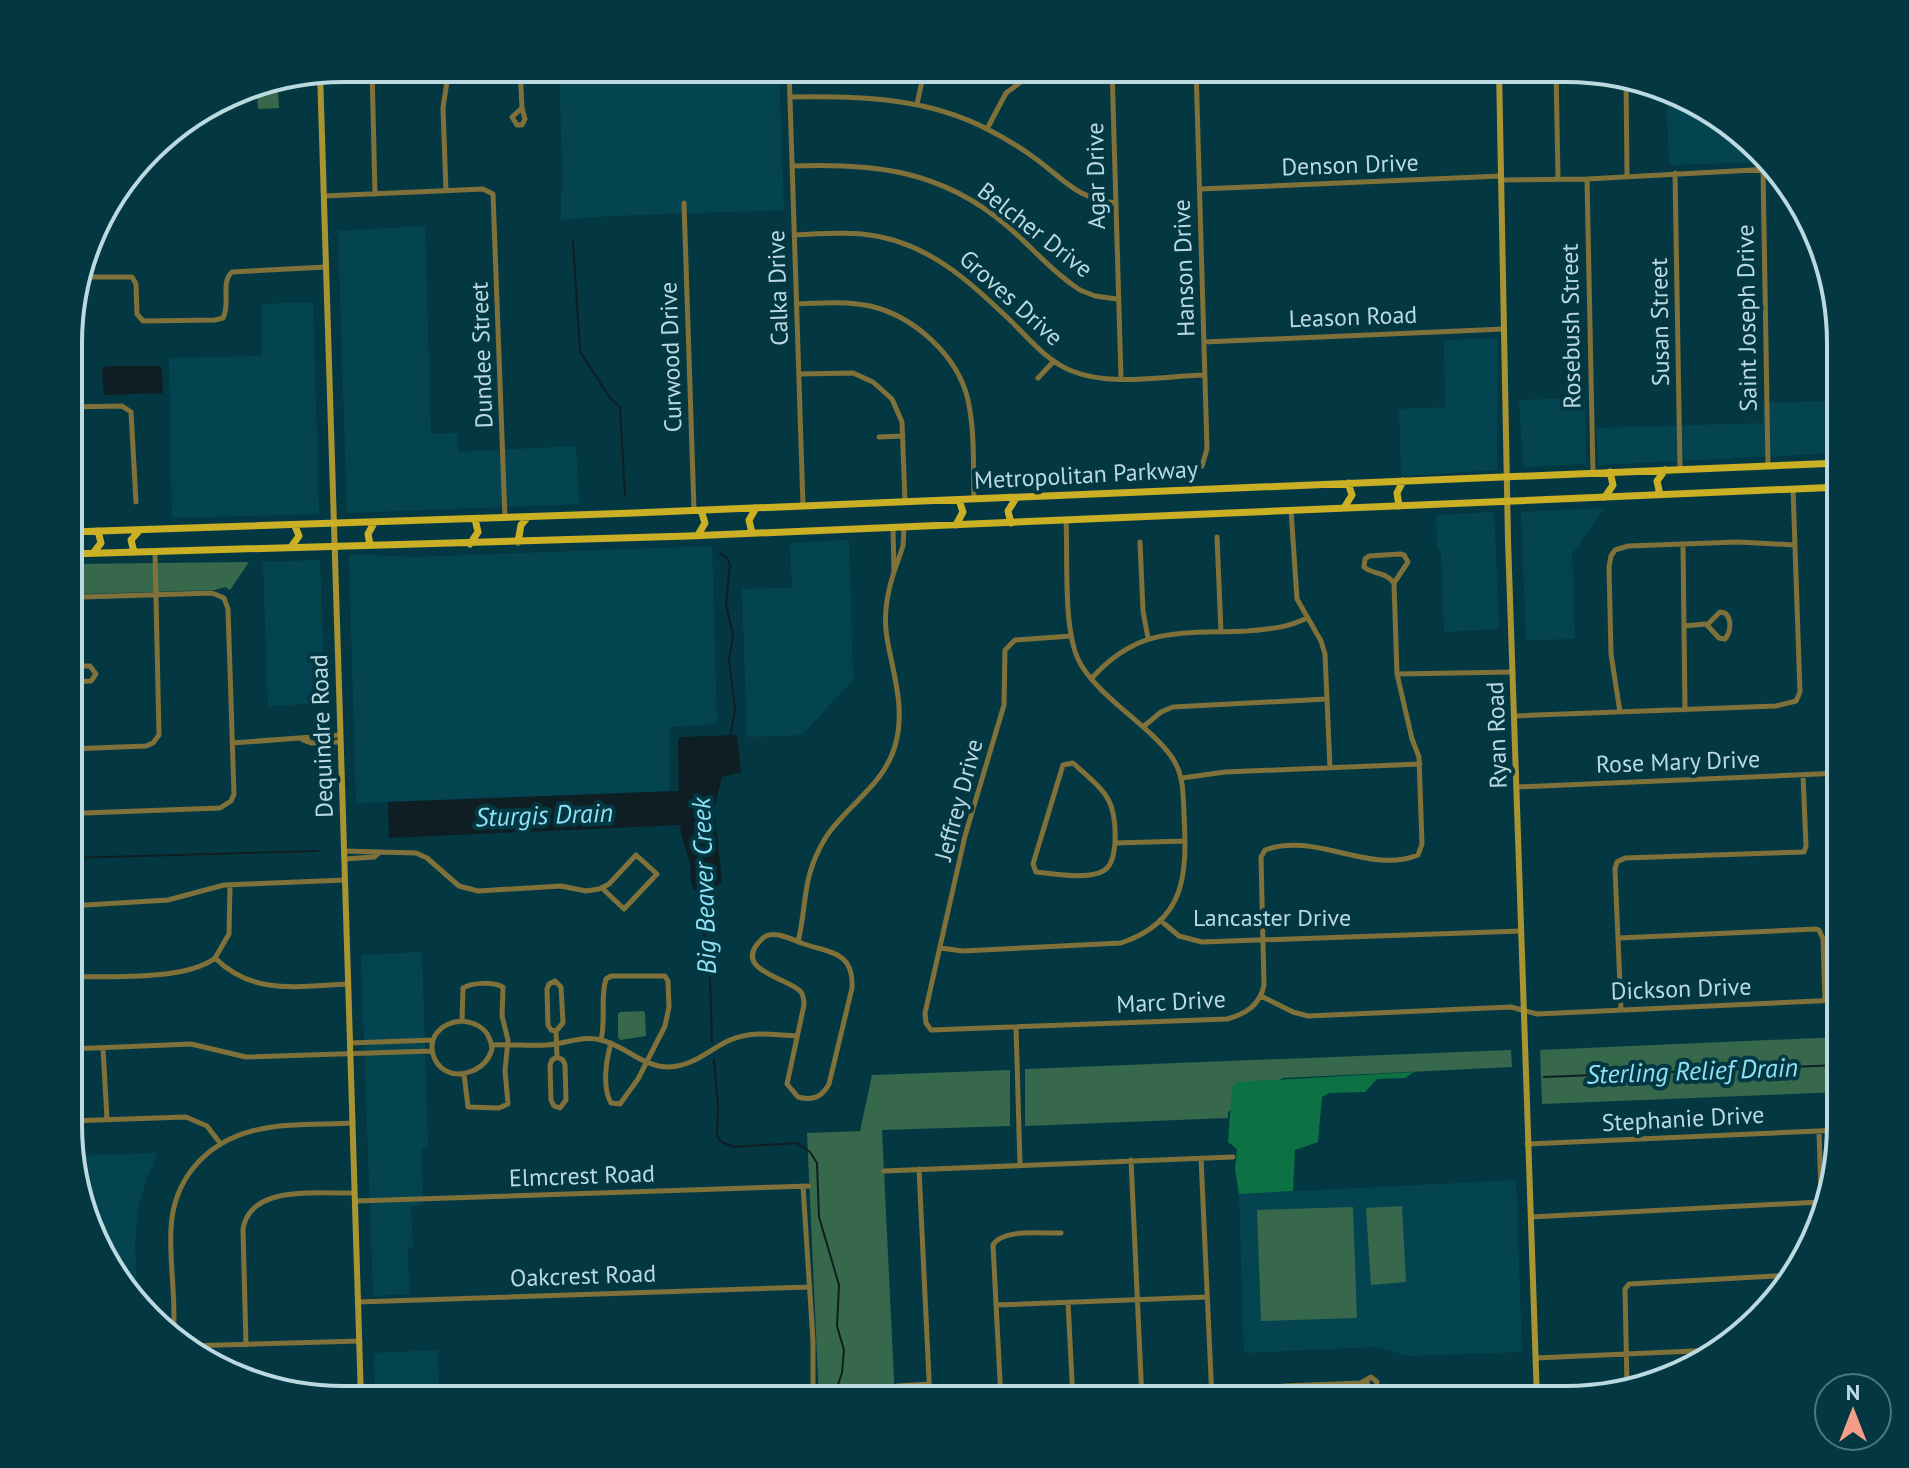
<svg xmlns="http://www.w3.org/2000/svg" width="1909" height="1468" font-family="'PT Sans',sans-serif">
	<rect width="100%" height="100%" fill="#033843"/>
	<path fill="#044451" d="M 559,68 L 779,68 L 784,210 L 611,216 L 561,220 L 561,191 L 563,190 Z
		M 1666,88 L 1747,136 L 1767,162 L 1669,165 Z
		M 425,226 L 431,434 L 457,433 L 458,452 L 576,446 L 579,504 L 347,513 L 338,231 Z
		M 313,302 L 319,514 L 172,518 L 169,358 L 262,356 L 262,304 Z
		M 1497,338 L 1497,470 L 1401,476 L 1399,409 L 1445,407 L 1444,340 Z
		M 1585,398 L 1586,464 L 1523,467 L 1519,400 Z
		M 1828,401 L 1829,426 L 1841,426 L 1841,453 L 1598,465 L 1596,428 L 1763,423 L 1763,403 Z
		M 1604,508 L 1572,554 L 1575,639 L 1526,640 L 1521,512 Z
		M 1494,512 L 1499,629 L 1444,632 L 1441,550 L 1437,550 L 1436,515 Z
		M 849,540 L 853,680 L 802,735 L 747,737 L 742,589 L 792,588 L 790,543 Z
		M 712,546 L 717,724 L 670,727 L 670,791 L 356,803 L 349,554 L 413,557 Z
		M 320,560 L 325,703 L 268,706 L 263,562 Z
		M 422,952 L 428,1147 L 422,1149 L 423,1205 L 411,1206 L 413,1247 L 408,1248 L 409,1294 L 373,1296 L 361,955 Z
		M 157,1153 L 147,1177 L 138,1208 L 135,1244 L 137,1296 L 134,1296 L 97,1247 L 72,1156 Z
		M 1516,1180 L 1522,1352 L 1409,1356 L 1376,1347 L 1244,1353 L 1239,1194 Z
		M 438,1350 L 439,1394 L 375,1396 L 374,1353 Z"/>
	<path fill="#37684b" d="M 278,92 L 279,108 L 258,109 L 257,93 Z
		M 249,562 L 230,590 L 225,587 L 215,590 L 85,594 L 70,590 L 70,564 Z
		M 643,1011 L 645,1013 L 646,1036 L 620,1040 L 618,1037 L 618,1014 L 620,1012 Z
		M 1840,1037 L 1840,1092 L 1542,1104 L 1540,1050 Z
		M 1511,1050 L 1512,1067 L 1283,1078 L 1228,1112 L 1228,1118 L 1025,1126 L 1025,1069 Z
		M 1010,1070 L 1010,1126 L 882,1130 L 895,1400 L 819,1400 L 807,1133 L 860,1131 L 872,1075 Z
		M 1402,1206 L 1406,1282 L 1371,1285 L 1366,1208 Z
		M 1353,1207 L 1357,1318 L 1261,1321 L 1257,1210 Z"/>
	<path fill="#0d7243" d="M 1414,1072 L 1405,1078 L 1377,1079 L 1365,1092 L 1329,1093 L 1322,1097 L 1318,1142 L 1295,1150 L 1293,1191 L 1239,1194 L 1235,1169 L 1237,1149 L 1228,1142 L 1232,1087 L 1237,1082 Z"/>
	<path fill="#0f1e22" d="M 106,366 L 160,366 L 162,369 L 163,393 L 104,395 L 102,370 Z
		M 737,735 L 741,772 L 722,777 L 714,810 L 722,881 L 712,891 L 694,890 C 689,881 691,874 690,864 C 687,850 681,839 680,825 L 389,838 L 388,802 L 679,791 L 678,740 L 681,737 Z"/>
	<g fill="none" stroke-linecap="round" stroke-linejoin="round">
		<path stroke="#0f1e22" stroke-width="2" d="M 573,241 L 580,352 L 610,398 L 620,407 L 625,496
			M 720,553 L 728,559 L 730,565 L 726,603 L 733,636 L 729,660 L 735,710 L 730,737
			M 69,858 L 318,851
			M 705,888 L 700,903 L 710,977 L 712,1041
			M 714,1059 L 718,1106 L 717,1135 L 720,1141 L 733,1147 L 797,1143 L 810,1152 L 817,1163 L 819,1217 L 839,1285 L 837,1326 L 844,1350 L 842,1373 L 836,1390 L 848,1400
			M 1544,1077 L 1840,1065"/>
		<path stroke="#7f7139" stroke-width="5" d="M 372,68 L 375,194
			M 520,68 L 522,108 L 525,119 L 522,125 L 517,125 L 512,117 L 522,108
			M 789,68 L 803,506
			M 1112,68 L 1121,378
			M 1196,68 L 1207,449 L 1202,466
			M 1556,69 L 1558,178
			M 1626,78 L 1627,175
			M 790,97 C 858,96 927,97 989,130 C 1005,138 1021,148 1036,159 C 1066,181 1076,198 1115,203
			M 917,104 L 925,68
			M 987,129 L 1006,93 L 1022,81 L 1112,75
			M 792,166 C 874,163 941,170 1006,225 C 1031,246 1052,272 1080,290 L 1095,296 L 1117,299
			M 1763,169 L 1768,466
			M 1675,173 L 1680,469
			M 1587,179 L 1593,473
			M 1501,180 L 1587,179 L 1772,169
			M 1200,189 L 1501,176
			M 446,191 L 443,108 L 449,68
			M 324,196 L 483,189 L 493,194 L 505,518
			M 684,203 L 694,511
			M 794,235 C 817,234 839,232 862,234 C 925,240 967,279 1011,321 C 1029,339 1047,361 1072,371 C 1112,387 1162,376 1205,375
			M 81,277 L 132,277 L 136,284 L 137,314 L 143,321 L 215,320 L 223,318 C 231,303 220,283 232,272 L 326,267
			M 797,304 C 821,303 846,301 870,306 C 914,316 958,356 968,400 C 975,432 973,466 974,498
			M 1204,342 L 1504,329
			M 799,374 L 853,373 L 873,382 L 892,399 L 902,422 L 905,501
			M 1038,378 L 1053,362
			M 70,407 L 122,406 L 131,412 L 136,502
			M 879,437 L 903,436
			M 1291,510 L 1297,599 L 1321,641 L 1325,654 L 1330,768
			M 893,527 L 894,572 L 903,546 L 904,527
			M 1217,537 L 1221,632
			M 1140,542 L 1143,611 L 1148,638
			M 1683,544 L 1685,710
			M 1720,612 L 1725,613 C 1732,619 1731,632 1725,639 L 1719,638 L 1707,625 Z
			M 1684,626 L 1706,624
			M 1071,636 L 1015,640 L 1005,650 L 1004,705 L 965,836 L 925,1013 L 926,1023 L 931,1030 L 1227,1019 C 1246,1014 1260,1005 1264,985 L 1261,857 L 1265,850 C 1315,831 1369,875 1418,855 L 1422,844 L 1419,757 L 1412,739 L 1397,674 L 1394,583 L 1408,562 L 1404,555 L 1400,554 L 1369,556 L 1365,559 L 1364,567 C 1373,575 1383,570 1394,583
			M 1397,674 L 1513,672
			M 1091,679 C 1139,625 1181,634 1247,631 C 1269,629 1287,628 1307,618
			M 70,682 L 91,681 L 96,674 L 90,666 L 70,666
			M 1620,712 L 1611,654 L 1609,567 L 1611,556 L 1615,550 L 1628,546 L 1738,542 L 1795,545
			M 1514,716 L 1776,706 L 1796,701 L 1800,692 L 1793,489
			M 1143,727 L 1161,712 L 1173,707 L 1327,699
			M 303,740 L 311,743 L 340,742
			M 232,743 L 340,735
			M 69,749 L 146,746 L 153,743 L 159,735 L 155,552
			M 1182,778 L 1225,772 L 1420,764
			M 69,782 C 70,796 67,809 84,813 L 220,808 L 231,801 L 234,794 L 228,609 L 224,598 L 212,593 L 83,597 L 70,602
			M 1516,787 L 1841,773
			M 1115,843 C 1117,798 1105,792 1073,763 L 1063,765 L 1033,864 L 1036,872 C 1052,874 1095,881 1107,868 C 1113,862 1114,852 1115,843 L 1185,841
			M 344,851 L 416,853 L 427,858 L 459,886 L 478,891 L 561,886 L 586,891 L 599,889 L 609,884 L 636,855 L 657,874 L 624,909 L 602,888
			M 344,859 L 374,857 L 379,853
			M 69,906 L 168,900 L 224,885 L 345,880
			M 1160,920 L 1179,936 L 1202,942 L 1521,931
			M 779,935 C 788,937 796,941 804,944 C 831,953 854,952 852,988 L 829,1084 C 822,1097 813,1101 798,1097 L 787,1084 L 804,1005 C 804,1000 804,997 801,992 C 791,979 730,970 761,940 C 766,934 772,934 779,935 Z
			M 1619,938 L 1816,929 L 1819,930 L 1823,939 L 1825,1001
			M 798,942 C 808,900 801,878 826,837 C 847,805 884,785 895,746 C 906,708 893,674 887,638 C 883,615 887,593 894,572
			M 940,948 L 963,951 L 1121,943 C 1187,921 1187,873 1184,814 C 1183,793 1184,774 1171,756 C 1147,723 1095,695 1078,659 C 1063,626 1068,558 1066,520
			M 215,958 L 229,934 L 230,885
			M 69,977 C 107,976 186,981 215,958 C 253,996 299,986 348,984
			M 555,981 L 561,987 L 563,1023 L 556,1031 L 551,1030 L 548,1025 L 547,989 L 549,984 Z
			M 1261,996 L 1293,1012 L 1308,1016 L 1511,1007 L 1537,1014 L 1840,1000
			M 1621,1009 L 1615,869 L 1617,862 L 1625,858 L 1804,852 L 1806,846 L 1803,775
			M 462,1021 L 463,988 C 473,982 493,982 503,987 L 502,1016 L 508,1040 L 505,1071 L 508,1104 L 499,1108 L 468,1107 L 464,1074
			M 462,1021 C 480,1023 490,1031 492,1049 C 489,1060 482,1067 472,1071 C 431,1088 412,1025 462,1021 Z
			M 1016,1027 L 1020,1165
			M 556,1031 L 557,1057
			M 601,1040 C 606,1020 600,998 606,979 L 611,976 L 665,976 L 668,981 L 669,1007 L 665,1026 L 638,1079 L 620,1104 L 611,1103 C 602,1088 606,1060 611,1043
			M 350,1043 L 433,1040
			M 492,1045 C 510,1044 529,1046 547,1045 C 565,1044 583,1035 601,1040 C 626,1046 642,1067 669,1067 C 694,1066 708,1050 730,1040 C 751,1031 773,1034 796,1036
			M 103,1048 L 107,1119
			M 69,1049 L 191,1044 L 246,1057 L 432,1051
			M 557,1057 L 563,1060 L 565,1065 L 566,1100 L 560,1108 L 554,1106 L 551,1100 L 550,1065 L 552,1060 Z
			M 69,1121 L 186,1117 L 207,1126 L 220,1143
			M 1819,1131 L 1822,1223
			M 1527,1144 L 1840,1130
			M 1201,1158 L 1212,1400
			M 1131,1160 L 1142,1400
			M 919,1169 L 930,1400
			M 884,1171 L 1233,1157
			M 803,1186 L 813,1341 L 813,1400
			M 356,1201 L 809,1186
			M 1531,1217 L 1821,1202
			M 358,1302 L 810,1287
			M 1068,1302 L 1073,1400
			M 996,1305 L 1207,1297
			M 173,1339 C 177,1302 169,1265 171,1229 C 172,1206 180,1184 194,1167 C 235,1118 296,1126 353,1123
			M 246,1345 L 243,1229 C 250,1184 319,1194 355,1193
			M 185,1346 L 360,1341
			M 1536,1358 L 1716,1350
			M 897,1386 L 929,1384
			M 1627,1386 L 1625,1289 L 1629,1284 L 1792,1275
			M 1212,1396 L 1251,1393 L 1284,1386 L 1361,1383 L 1371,1377 L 1377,1382 L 1376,1387 L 1368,1388 L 1367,1380
			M 452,1399 L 812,1388
			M 1001,1400 L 993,1245 C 1003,1228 1043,1234 1061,1233"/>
		<path stroke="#aa9432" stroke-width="6" d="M 1499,69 L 1508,540 L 1537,1400
			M 320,72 L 361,1399"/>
		<path stroke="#cbaf24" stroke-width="7" d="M 1660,495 L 1657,481 L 1665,470
			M 1605,497 L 1613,485 L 1610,472
			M 1399,506 L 1397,493 L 1403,481
			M 1344,508 L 1352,495 L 1348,483
			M 1011,523 L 1008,511 L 1016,498
			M 956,525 L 963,512 L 959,500
			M 70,532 L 634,513 L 1841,463
			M 752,533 L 749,520 L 756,508
			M 698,535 L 705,523 L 701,510
			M 518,542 L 521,525 L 528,517
			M 470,544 L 478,532 L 475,519
			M 370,545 L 368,534 L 374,523
			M 291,547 L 299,536 L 295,526
			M 94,552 L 101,543 L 98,531
			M 134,552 L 131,540 L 139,531
			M 70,554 L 689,536 L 1841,487"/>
	</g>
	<g text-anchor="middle" stroke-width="8" stroke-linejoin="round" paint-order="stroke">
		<g font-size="24" fill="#bad9e1" stroke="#033843">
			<text transform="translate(1350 165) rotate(-2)" y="8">Denson Drive</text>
			<text transform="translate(1096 176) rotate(-91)" y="8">Agar Drive</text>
			<text transform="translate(1035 230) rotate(38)" y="8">Belcher Drive</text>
			<text transform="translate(1184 268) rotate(-92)" y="8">Hanson Drive</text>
			<text transform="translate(778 288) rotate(-92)" y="8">Calka Drive</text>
			<text transform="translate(1011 298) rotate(42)" y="8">Groves Drive</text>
			<text transform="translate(1353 317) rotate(-2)" y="8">Leason Road</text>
			<text transform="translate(1747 318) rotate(-91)" y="8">Saint Joseph Drive</text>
			<text transform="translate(1660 322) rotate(-91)" y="8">Susan Street</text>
			<text transform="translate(1571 326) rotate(-91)" y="8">Rosebush Street</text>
			<text transform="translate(482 355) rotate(-92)" y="8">Dundee Street</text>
			<text transform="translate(671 357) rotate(-92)" y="8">Curwood Drive</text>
			<text transform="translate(1086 475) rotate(-3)" y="8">Metropolitan Parkway</text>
			<text transform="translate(1497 735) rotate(-92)" y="8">Ryan Road</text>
			<text transform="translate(322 736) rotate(-92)" y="8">Dequindre Road</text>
			<text transform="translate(1678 762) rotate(-2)" y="8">Rose Mary Drive</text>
			<text transform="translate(959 800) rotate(-75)" y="8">Jeffrey Drive</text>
			<text x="1272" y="926">Lancaster Drive</text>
			<text transform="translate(1681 989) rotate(-2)" y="8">Dickson Drive</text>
			<text transform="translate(1171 1002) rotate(-3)" y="8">Marc Drive</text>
			<text transform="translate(1683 1119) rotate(-3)" y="8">Stephanie Drive</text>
			<text transform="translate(582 1176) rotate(-2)" y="8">Elmcrest Road</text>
			<text transform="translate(583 1276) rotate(-2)" y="8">Oakcrest Road</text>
		</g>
		<g font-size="26" font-style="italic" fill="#8ee1f6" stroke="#033843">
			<text transform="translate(544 815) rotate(-2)" y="9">Sturgis Drain</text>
			<text transform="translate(704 886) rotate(-92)" y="9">Big Beaver Creek</text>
			<text transform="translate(1692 1071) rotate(-2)" y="9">Sterling Relief Drain</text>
		</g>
	</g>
	<path d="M0 0H1909V1468H0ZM343 82H1566A261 261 0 0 1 1827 343V1125A261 261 0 0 1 1566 1386H343A261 261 0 0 1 82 1125V343A261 261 0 0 1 343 82Z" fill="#033843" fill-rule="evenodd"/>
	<path fill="none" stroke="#bad9e1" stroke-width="4" d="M343 82H1566A261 261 0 0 1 1827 343V1125A261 261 0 0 1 1566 1386H343A261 261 0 0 1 82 1125V343A261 261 0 0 1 343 82Z"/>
	<g transform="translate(1853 1412)"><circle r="38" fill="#033843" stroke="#4c7882" stroke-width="2"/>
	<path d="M0-6L14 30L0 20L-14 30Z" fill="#f49e87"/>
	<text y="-12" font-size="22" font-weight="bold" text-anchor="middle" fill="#bad9e1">N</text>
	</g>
</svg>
